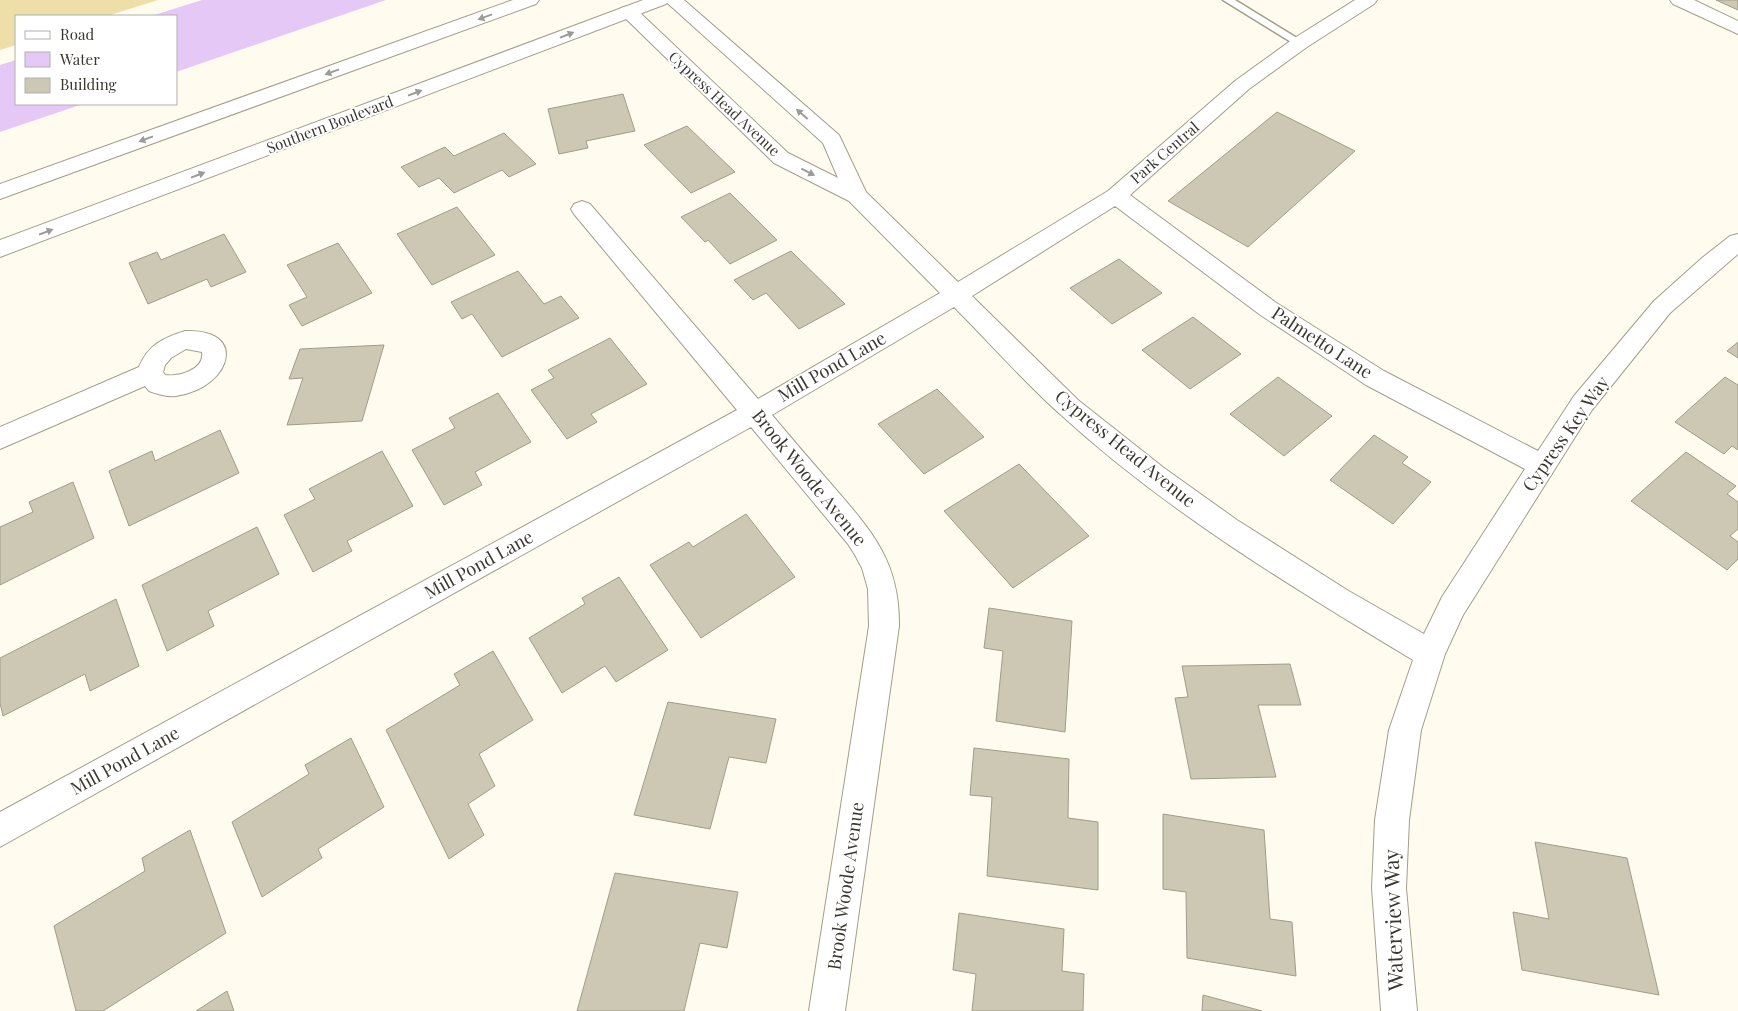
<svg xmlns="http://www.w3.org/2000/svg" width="1738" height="1011" font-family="'Playfair Display',serif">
	<rect width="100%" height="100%" fill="#fffcef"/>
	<path fill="#eedfa8" d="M 0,0 L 158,0 L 107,16 L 16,16 L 16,45 L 0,50 Z"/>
	<path fill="#e6c8f7" d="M 202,0 L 386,0 L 176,72 L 176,16 L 151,16 Z
		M 16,60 L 16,104 L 83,104 L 0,132 L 0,65 Z"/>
	<path fill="#cdc8b4" stroke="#a19c88" d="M 1716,0 L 1738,0 L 1738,10 Z
		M 623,94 L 635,131 L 586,141 L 588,148 L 559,154 L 548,109 Z
		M 1277,112 L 1355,151 L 1248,247 L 1168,201 Z
		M 687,126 L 735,172 L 691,193 L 644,145 Z
		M 504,133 L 536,164 L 509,177 L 502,170 L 454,193 L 439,178 L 419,187 L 401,167 L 445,147 L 454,156 Z
		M 730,193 L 777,240 L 730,264 L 708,240 L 705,242 L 681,217 Z
		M 457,207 L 495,255 L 432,285 L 397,234 Z
		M 224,234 L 246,272 L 211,287 L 207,279 L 148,304 L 129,263 L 157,252 L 161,260 Z
		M 338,243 L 372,293 L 302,326 L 289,305 L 307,297 L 287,265 Z
		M 791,251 L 845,304 L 799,329 L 766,293 L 753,300 L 734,280 Z
		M 1119,259 L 1162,293 L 1112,324 L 1070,288 Z
		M 518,271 L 544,304 L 561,296 L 579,318 L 502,357 L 472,314 L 462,319 L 451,302 Z
		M 1193,317 L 1241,354 L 1190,389 L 1142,350 Z
		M 610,338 L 647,384 L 591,414 L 597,422 L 567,439 L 531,390 L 554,378 L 548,370 Z
		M 1738,342 L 1738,358 L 1727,351 Z
		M 384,345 L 362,421 L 287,425 L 303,378 L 289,379 L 300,349 Z
		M 1278,377 L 1332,416 L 1284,456 L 1230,414 Z
		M 1725,377 L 1738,385 L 1738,450 L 1732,446 L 1724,454 L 1675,422 Z
		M 937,389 L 984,437 L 924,474 L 878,424 Z
		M 498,393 L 531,442 L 475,472 L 482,485 L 444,505 L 412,450 L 455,428 L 449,418 Z
		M 220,430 L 239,473 L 129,526 L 109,471 L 152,451 L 155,461 Z
		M 1374,435 L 1408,457 L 1402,463 L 1431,482 L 1393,524 L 1330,480 Z
		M 382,451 L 413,506 L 347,541 L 352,551 L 313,572 L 284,515 L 315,499 L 309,489 Z
		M 1686,452 L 1736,486 L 1727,494 L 1738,502 L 1738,529 L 1730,536 L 1738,542 L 1738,559 L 1727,570 L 1631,501 Z
		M 1019,464 L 1089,536 L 1013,588 L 944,511 Z
		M 73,482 L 94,538 L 0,585 L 0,527 L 33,512 L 29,502 Z
		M 746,514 L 795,577 L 701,638 L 650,565 L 689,542 L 693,547 Z
		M 257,527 L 279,574 L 208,611 L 214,626 L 167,651 L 142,585 Z
		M 619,577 L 668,650 L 616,682 L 605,666 L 562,693 L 529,638 L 585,604 L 582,598 Z
		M 116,599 L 139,666 L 90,691 L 85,674 L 3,716 L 0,703 L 0,658 Z
		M 989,608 L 1072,621 L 1065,732 L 996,721 L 1003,651 L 984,648 Z
		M 493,651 L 533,720 L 479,754 L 495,786 L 468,804 L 484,835 L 449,859 L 386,730 L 460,685 L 454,674 Z
		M 1290,664 L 1301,705 L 1258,705 L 1276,777 L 1191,779 L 1175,698 L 1188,697 L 1182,666 Z
		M 668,702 L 776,719 L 766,763 L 729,757 L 710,829 L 634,815 Z
		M 351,738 L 384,807 L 318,849 L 322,858 L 262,897 L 232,822 L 309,774 L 305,765 Z
		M 974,748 L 1069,759 L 1068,818 L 1098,822 L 1098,890 L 987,876 L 992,797 L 970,795 Z
		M 1163,814 L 1264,830 L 1270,919 L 1292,922 L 1296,976 L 1187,958 L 1186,892 L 1163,889 Z
		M 190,830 L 226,933 L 103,1011 L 76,1011 L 54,926 L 145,871 L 142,858 Z
		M 1535,842 L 1627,858 L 1659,995 L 1522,970 L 1513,912 L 1549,919 Z
		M 615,873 L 738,892 L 727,948 L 700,943 L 684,1011 L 577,1011 Z
		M 959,913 L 1064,929 L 1062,971 L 1084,974 L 1083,1011 L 972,1011 L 976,974 L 953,970 Z
		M 227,991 L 234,1011 L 196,1011 Z
		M 1203,995 L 1262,1011 L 1202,1011 Z"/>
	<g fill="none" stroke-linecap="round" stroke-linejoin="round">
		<g stroke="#a39e8b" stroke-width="3">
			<path id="service" d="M 1223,0 L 1235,0 L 1305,43 L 1300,46 L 1296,45 Z"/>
		</g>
		<g stroke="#a39e8b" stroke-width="2">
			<path id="minor" d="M 664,0 L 684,0 L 839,135 L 866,192 L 958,282 L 1108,191 L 1235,81 L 1293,39 L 1355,0 L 1377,0 L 1374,4 L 1307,47 L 1249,89 L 1130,195 L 1275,302 L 1384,371 L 1538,451 L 1574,396 L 1654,301 L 1702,258 L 1730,236 L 1738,234 L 1738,254 L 1670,313 L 1592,410 L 1463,615 L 1445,654 L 1421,730 L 1409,820 L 1406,888 L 1417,1011 L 1381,1011 L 1372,888 L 1375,820 L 1389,730 L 1413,660 C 1290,586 1166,511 1060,414 C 1023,381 989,342 954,307 L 772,415 C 792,439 812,462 832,485 C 872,531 900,562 899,626 L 845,1011 L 809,1011 L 869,626 L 868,589 L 862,568 L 855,555 L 848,544 L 751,427 L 0,847 L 0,812 L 737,410 L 574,214 L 571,209 L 574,204 L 582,201 L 590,204 L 758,399 L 940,293 L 849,201 L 774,163 L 619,12 L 621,8 L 628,6 L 635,8 L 788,153 L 838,178 L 823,143 ZM 1115,206 L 1259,314 L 1366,385 L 1525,469 L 1442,597 L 1424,634 L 1347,590 L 1237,520 L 1164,468 L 1078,400 L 972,296 Z
				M 1670,0 L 1694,0 L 1738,21 L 1738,34 L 1673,4 Z
				M 185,331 C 194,331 203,331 212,335 C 234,345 227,368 211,381 C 202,389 188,394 176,396 C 167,397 157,394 149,391 L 145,386 L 0,449 L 0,427 L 139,367 C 148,345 163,338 185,331 ZM 186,349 L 202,352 C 205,370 178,377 165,375 L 163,372 L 165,365 L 171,358 Z"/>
		</g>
		<g stroke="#a39e8b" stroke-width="2">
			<path id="trunk" d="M 513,0 L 539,0 L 536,4 L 0,199 L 0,184 Z
				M 643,0 L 669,0 L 666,4 L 0,257 L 0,240 Z"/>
		</g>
		<use href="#service" fill="#fff" fill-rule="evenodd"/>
		<use href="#minor" fill="#fff" fill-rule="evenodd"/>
		<use href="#trunk" fill="#fff" fill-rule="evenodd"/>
	</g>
	<defs><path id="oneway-solid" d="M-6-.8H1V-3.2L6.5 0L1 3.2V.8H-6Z" transform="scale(1.25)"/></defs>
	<g fill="#9c9b97">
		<use href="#oneway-solid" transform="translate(485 17) rotate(160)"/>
		<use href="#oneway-solid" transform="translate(567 35) rotate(-21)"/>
		<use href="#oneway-solid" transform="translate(332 72) rotate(160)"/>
		<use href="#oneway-solid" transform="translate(415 93) rotate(-21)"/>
		<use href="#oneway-solid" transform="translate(802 114) rotate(-139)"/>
		<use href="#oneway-solid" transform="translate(146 139) rotate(160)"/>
		<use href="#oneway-solid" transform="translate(808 172) rotate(27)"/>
		<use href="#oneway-solid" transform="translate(198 175) rotate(-21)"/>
		<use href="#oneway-solid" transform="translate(46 232) rotate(-21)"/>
	</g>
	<g text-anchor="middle" stroke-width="4" stroke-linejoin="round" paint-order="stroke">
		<g font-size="15" fill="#39372f" stroke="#fff">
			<text transform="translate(724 104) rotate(43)" y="5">Cypress Head Avenue</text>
			<text transform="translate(330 125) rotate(-21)" y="5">Southern Boulevard</text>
			<text transform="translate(1165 153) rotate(-41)" y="5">Park Central</text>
		</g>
		<g font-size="18" fill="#39372f" stroke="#fff">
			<text transform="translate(1322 343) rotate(33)" y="6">Palmetto Lane</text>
			<text transform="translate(832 367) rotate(-30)" y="6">Mill Pond Lane</text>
			<text transform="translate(1566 434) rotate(-55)" y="6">Cypress Key Way</text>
			<text transform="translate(1125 449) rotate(39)" y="6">Cypress Head Avenue</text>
			<text transform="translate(809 478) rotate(51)" y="6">Brook Woode Avenue</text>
			<text transform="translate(479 565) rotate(-29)" y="6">Mill Pond Lane</text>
			<text transform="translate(125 761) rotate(-29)" y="6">Mill Pond Lane</text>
			<text transform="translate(846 886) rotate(-82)" y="6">Brook Woode Avenue</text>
		</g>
		<g font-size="21" fill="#39372f" stroke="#fff">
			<text transform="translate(1394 920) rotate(-92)" y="7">Waterview Way</text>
		</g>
	</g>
	<rect x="15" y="15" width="162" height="90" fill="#ffffff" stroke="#b0afac"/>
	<rect x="25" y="31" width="25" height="8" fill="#ffffff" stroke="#b0afac"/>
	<text x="60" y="40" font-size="15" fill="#39372f">Road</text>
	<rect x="25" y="52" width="25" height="15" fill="#e6c8f7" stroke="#b0afac"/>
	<text x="60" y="65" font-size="15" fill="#39372f">Water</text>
	<rect x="25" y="78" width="25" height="15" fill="#cdc8b4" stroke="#b0afac"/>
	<text x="60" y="90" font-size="15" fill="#39372f">Building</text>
</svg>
